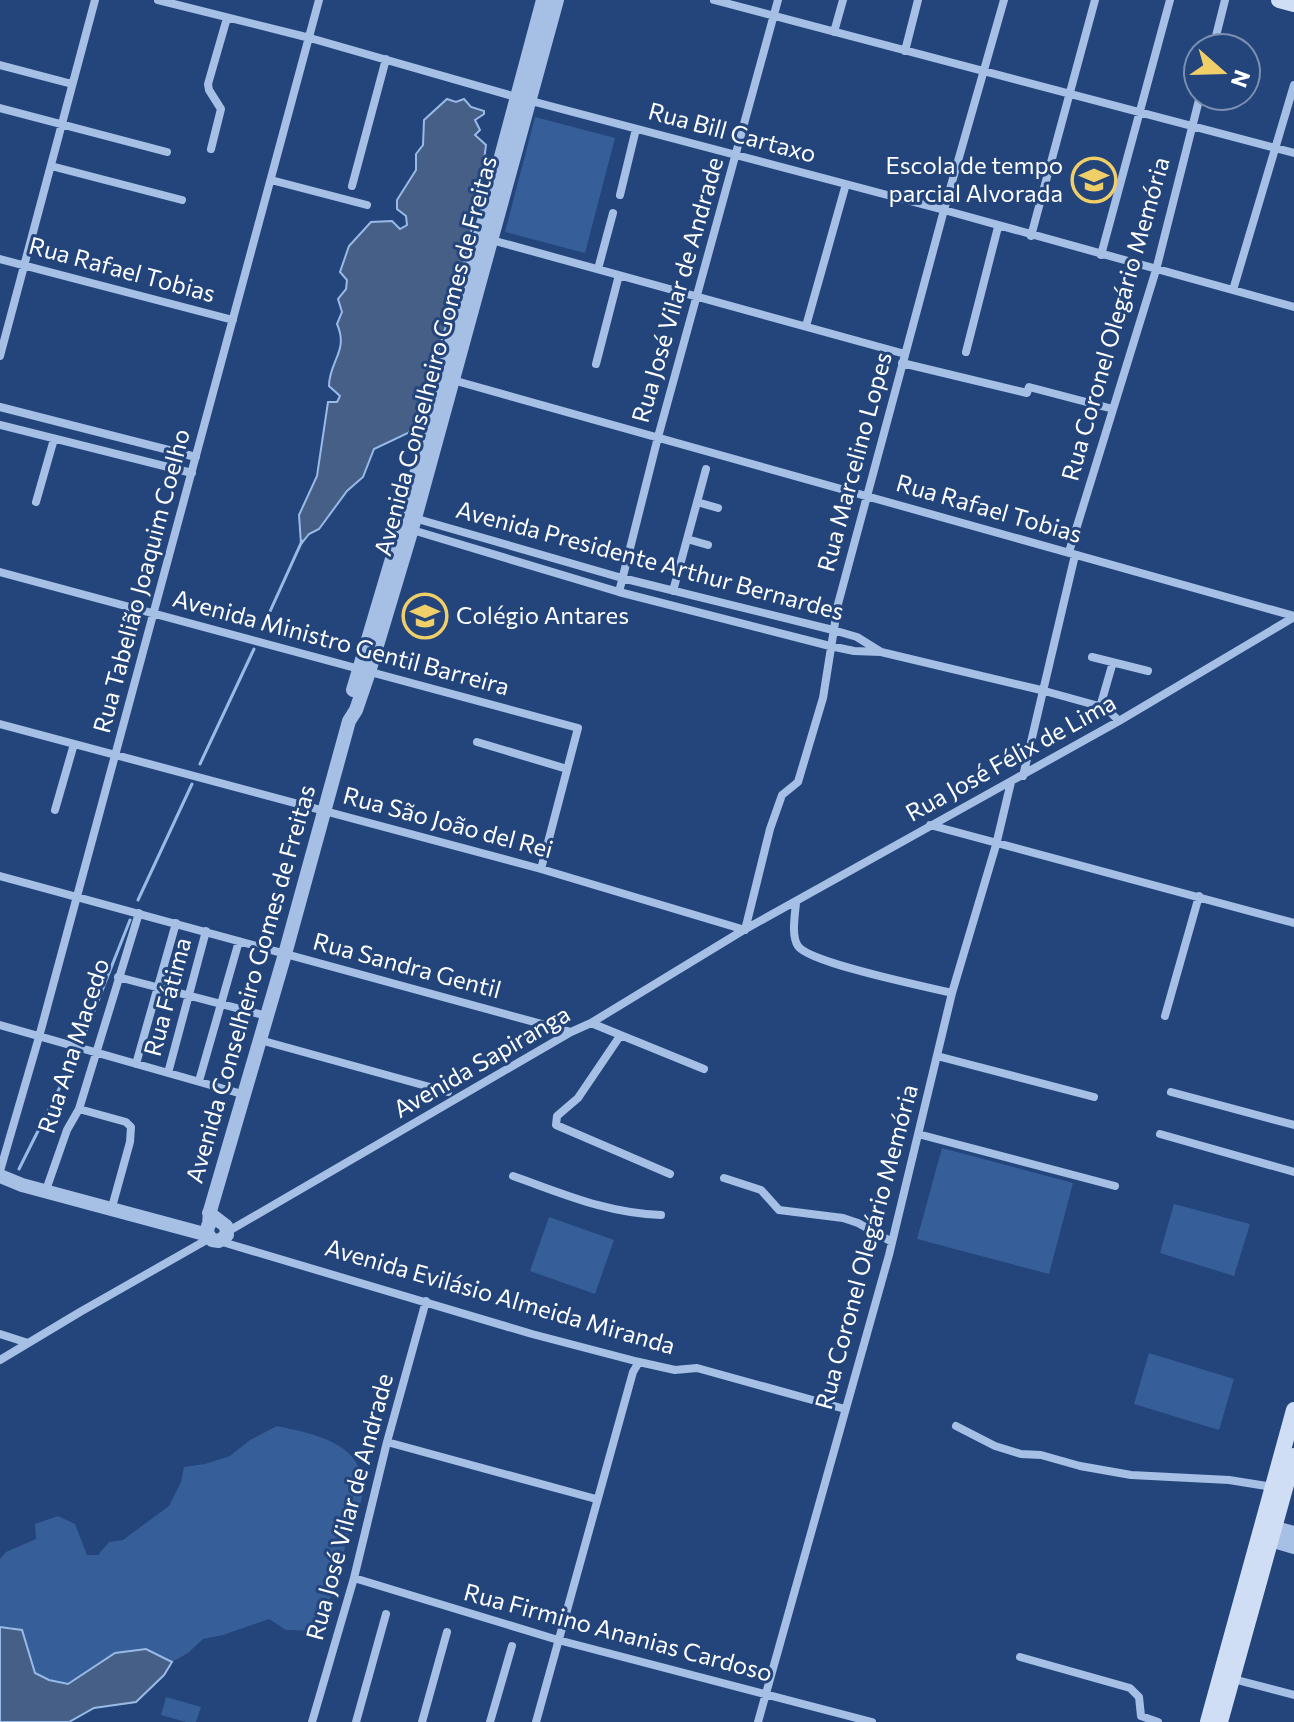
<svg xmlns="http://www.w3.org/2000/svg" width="1294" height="1722" font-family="Commissioner,sans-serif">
	<rect width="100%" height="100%" fill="#23457b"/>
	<path fill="#365e99" d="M 535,117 L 615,138 L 585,253 L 505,232 Z
		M 942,1148 L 1073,1183 L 1049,1274 L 917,1239 Z
		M 1174,1204 L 1250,1224 L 1234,1276 L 1160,1253 Z
		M 549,1217 L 614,1240 L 595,1294 L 530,1271 Z
		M 1149,1353 L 1234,1379 L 1219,1430 L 1134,1404 Z
		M 277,1426 C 315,1434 369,1444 362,1495 C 361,1509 352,1523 348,1536 C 339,1569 331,1600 318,1631 L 286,1630 L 269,1619 L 223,1635 L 203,1639 L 188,1653 L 172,1662 L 146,1649 L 89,1672 L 68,1684 L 49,1680 L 34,1673 L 27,1653 L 12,1627 L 0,1627 L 0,1559 L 6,1552 L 36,1539 L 35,1524 L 58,1516 L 75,1524 L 87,1555 L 98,1555 L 109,1542 L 123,1540 L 169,1506 L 181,1482 L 184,1467 L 205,1464 L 230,1456 L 250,1440 Z
		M 166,1697 L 201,1707 L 196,1722 L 186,1722 L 161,1715 Z"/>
	<path fill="#465f87" stroke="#99bae6" stroke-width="2" d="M 447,99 L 456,102 L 464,99 L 471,107 L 484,111 L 484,114 L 475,120 L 480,130 L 475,135 L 486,145 L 480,191 L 463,268 L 417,424 L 408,433 L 374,449 L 363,477 L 347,491 L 319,529 L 309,534 L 301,544 L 299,515 L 317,476 L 328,402 L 337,402 L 340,396 L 329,386 C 329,361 349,351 337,324 L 342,312 L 338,299 L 346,289 L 347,280 L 340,272 L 349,246 L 371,222 L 392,221 L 400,229 L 407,225 L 406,216 L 397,209 L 397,200 L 416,170 L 416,154 L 423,145 L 424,120 Z
		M 0,1627 L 22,1630 L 35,1673 L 49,1680 L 68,1684 L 115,1653 L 146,1649 L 172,1662 L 164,1675 L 136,1702 L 94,1708 L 69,1722 L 0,1722 Z"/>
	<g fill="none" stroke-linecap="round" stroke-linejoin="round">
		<path stroke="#99bae6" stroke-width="3" d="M 262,629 L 302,541
			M 200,764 L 254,649
			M 138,900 L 192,784
			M 84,1036 L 130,920
			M 19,1169 L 74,1059"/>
		<path stroke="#a5bfe5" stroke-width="8" d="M 158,0 L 310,38 L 516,97 L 944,210 L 1294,307
			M 714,0 L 1294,153
			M 834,32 L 843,0
			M 1213,48 L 1225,0
			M 905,51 L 918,0
			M 0,65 L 72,84
			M 0,108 L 167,152
			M 211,149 L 221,109 L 209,90 L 208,84 L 227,18
			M 51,166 L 182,200
			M 271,180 L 367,205
			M 352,186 L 386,59
			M 620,195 L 636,129
			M 1031,236 L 1095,0
			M 488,239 L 905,354
			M 1101,255 L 1170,0
			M 0,259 L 233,320
			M 598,269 L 613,213
			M 1233,290 L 1294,85
			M 806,326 L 846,184
			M 966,352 L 998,227
			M 0,356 L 95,0
			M 902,363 L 1027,393 L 1029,387 L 1113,409
			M 596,364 L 619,275
			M 449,379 L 1294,616
			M 0,407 L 196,457
			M 0,425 L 192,473
			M 36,502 L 54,439
			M 697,502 L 718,508
			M 414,518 L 622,578 L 833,630 L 857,637 L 881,652
			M 409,529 L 619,592 L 830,646 L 854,651 L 881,652 L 1041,690 L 1106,708 L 1119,721
			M 687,539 L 708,545
			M 1069,552 L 1156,270 L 1200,96
			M 0,572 L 578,728 L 541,869
			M 673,591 L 706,469
			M 619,592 L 658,437 L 778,0
			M 1092,657 L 1148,671
			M 1100,707 L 1113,662
			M 0,724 L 541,869 L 745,930
			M 477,742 L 567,769
			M 1023,776 L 1075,555
			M 55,810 L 74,744
			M 930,825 L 1294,923
			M 0,876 L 571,1032
			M 796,903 C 795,915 791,936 798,946 C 809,963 927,987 952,993
			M 745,930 L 770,829 L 782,795 L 798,782 L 823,698 L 838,604 L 944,210 L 1004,0
			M 118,977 L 267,1016
			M 1165,1016 L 1199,896
			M 591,1023 L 704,1069
			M 0,1025 L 242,1094
			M 620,1036 L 578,1098 L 557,1116 L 556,1125 L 670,1174
			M 260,1040 L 448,1092
			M 937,1056 L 1094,1097
			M 136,1064 L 176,923
			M 168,1073 L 206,931
			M 199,1081 L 239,941
			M 1171,1092 L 1294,1125
			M 79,1109 L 126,1122 L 131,1127 L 130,1142 L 112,1207
			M 918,1134 L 1115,1186
			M 1160,1134 L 1294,1172
			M 0,1171 L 39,1037 L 319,0
			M 513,1176 C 564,1194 606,1213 661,1215
			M 724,1178 L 761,1190 L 779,1210 L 843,1218 L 858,1223 L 892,1242
			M 46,1190 L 67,1130 L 79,1109 L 139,913
			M 227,1232 L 571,1032 L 591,1023 L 742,931 L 1119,721 L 1294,617
			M 219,1241 L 532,1334 L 639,1362 L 675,1370 L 697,1368 L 845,1409
			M 0,1334 L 28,1343
			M 0,1360 L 80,1312 L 210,1238
			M 956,1426 L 995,1446 L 1021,1454 L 1041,1455 L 1080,1466 L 1131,1475 L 1229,1480 L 1273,1487
			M 387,1442 L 596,1499
			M 354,1578 L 558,1640 L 872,1722
			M 1020,1657 L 1130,1688 L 1139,1697 L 1141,1716 L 1158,1722
			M 1233,1679 L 1294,1695
			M 312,1722 L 354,1578 L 387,1442 L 426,1301
			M 356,1722 L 386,1614
			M 422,1722 L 447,1632
			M 490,1722 L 512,1646
			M 536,1722 L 633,1372 L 639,1362
			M 758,1722 L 889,1255 L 952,993 L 996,845 L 1011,782"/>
		<path stroke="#a5bfe5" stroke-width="14" d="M 353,690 L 405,515 L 543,0
			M 0,1176 L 22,1185 L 208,1235
			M 209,1225 L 210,1211 L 285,954 L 349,721 L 356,710 L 369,672 L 412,529 L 557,0
			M 208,1226 L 207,1233 L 212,1240 L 219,1241 L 227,1235 L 226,1226 L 209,1213
			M 1264,1525 L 1294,1533
			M 1260,1537 L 1294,1547"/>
		<path stroke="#cfdef5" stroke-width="16" d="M 1279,0 L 1294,4
			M 1208,1722 L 1294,1410
			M 1220,1722 L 1294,1456"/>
	</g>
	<defs>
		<g id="school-ring" transform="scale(2.3)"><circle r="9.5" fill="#23457b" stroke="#f0cf68" stroke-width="1.5"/><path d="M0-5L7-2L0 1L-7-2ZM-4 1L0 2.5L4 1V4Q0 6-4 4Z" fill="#f0cf68"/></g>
	</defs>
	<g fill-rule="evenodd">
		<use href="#school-ring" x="1094" y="180"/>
		<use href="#school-ring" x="425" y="616"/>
	</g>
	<g text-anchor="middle" stroke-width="6" stroke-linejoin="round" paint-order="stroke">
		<g font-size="24" fill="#fff" stroke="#23457b">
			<text transform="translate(732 133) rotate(15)" y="8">Rua Bill Cartaxo</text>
			<text transform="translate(122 270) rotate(15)" y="8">Rua Rafael Tobias</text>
			<text transform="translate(678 290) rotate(-74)" y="8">Rua José Vilar de Andrade</text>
			<text transform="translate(1116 319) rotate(-74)" y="8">Rua Coronel Olegário Memória</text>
			<text transform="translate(436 356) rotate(-75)" y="8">Avenida Conselheiro Gomes de Freitas</text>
			<text transform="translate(855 462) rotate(-75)" y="8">Rua Marcelino Lopes</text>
			<text transform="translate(989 509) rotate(16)" y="8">Rua Rafael Tobias</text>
			<text transform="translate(650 561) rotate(15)" y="8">Avenida Presidente Arthur Bernardes</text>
			<text transform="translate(142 581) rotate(-75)" y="8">Rua Tabelião Joaquim Coelho</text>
			<text transform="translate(341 643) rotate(15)" y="8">Avenida Ministro Gentil Barreira</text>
			<text transform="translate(1011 758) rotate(-29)" y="8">Rua José Félix de Lima</text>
			<text transform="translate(448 823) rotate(15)" y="8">Rua São João del Rei</text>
			<text transform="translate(407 966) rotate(15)" y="8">Rua Sandra Gentil</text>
			<text transform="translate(251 984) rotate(-74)" y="8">Avenida Conselheiro Gomes de Freitas</text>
			<text transform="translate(168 997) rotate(-75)" y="8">Rua Fátima</text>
			<text transform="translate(74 1046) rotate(-72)" y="8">Rua Ana Macedo</text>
			<text transform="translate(482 1062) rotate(-30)" y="8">Avenida Sapiranga</text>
			<text transform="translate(867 1247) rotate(-75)" y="8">Rua Coronel Olegário Memória</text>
			<text transform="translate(500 1297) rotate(16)" y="8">Avenida Evilásio Almeida Miranda</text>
			<text transform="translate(350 1507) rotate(-75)" y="8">Rua José Vilar de Andrade</text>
			<text transform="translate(618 1633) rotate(15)" y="8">Rua Firmino Ananias Cardoso</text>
		</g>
		<g font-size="24" fill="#fff" stroke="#23457b" text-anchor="end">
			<text x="1063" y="174">Escola de tempo<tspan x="1063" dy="28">parcial Alvorada</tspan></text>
			<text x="456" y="624" text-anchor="start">Colégio Antares</text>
		</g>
	</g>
	<g transform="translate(1222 72) rotate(110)"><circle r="38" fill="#23457b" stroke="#7b8fb0" stroke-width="2"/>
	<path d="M0-6L14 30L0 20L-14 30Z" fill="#f0cf68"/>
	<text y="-12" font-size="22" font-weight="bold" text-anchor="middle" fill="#ffffff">N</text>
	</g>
</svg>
